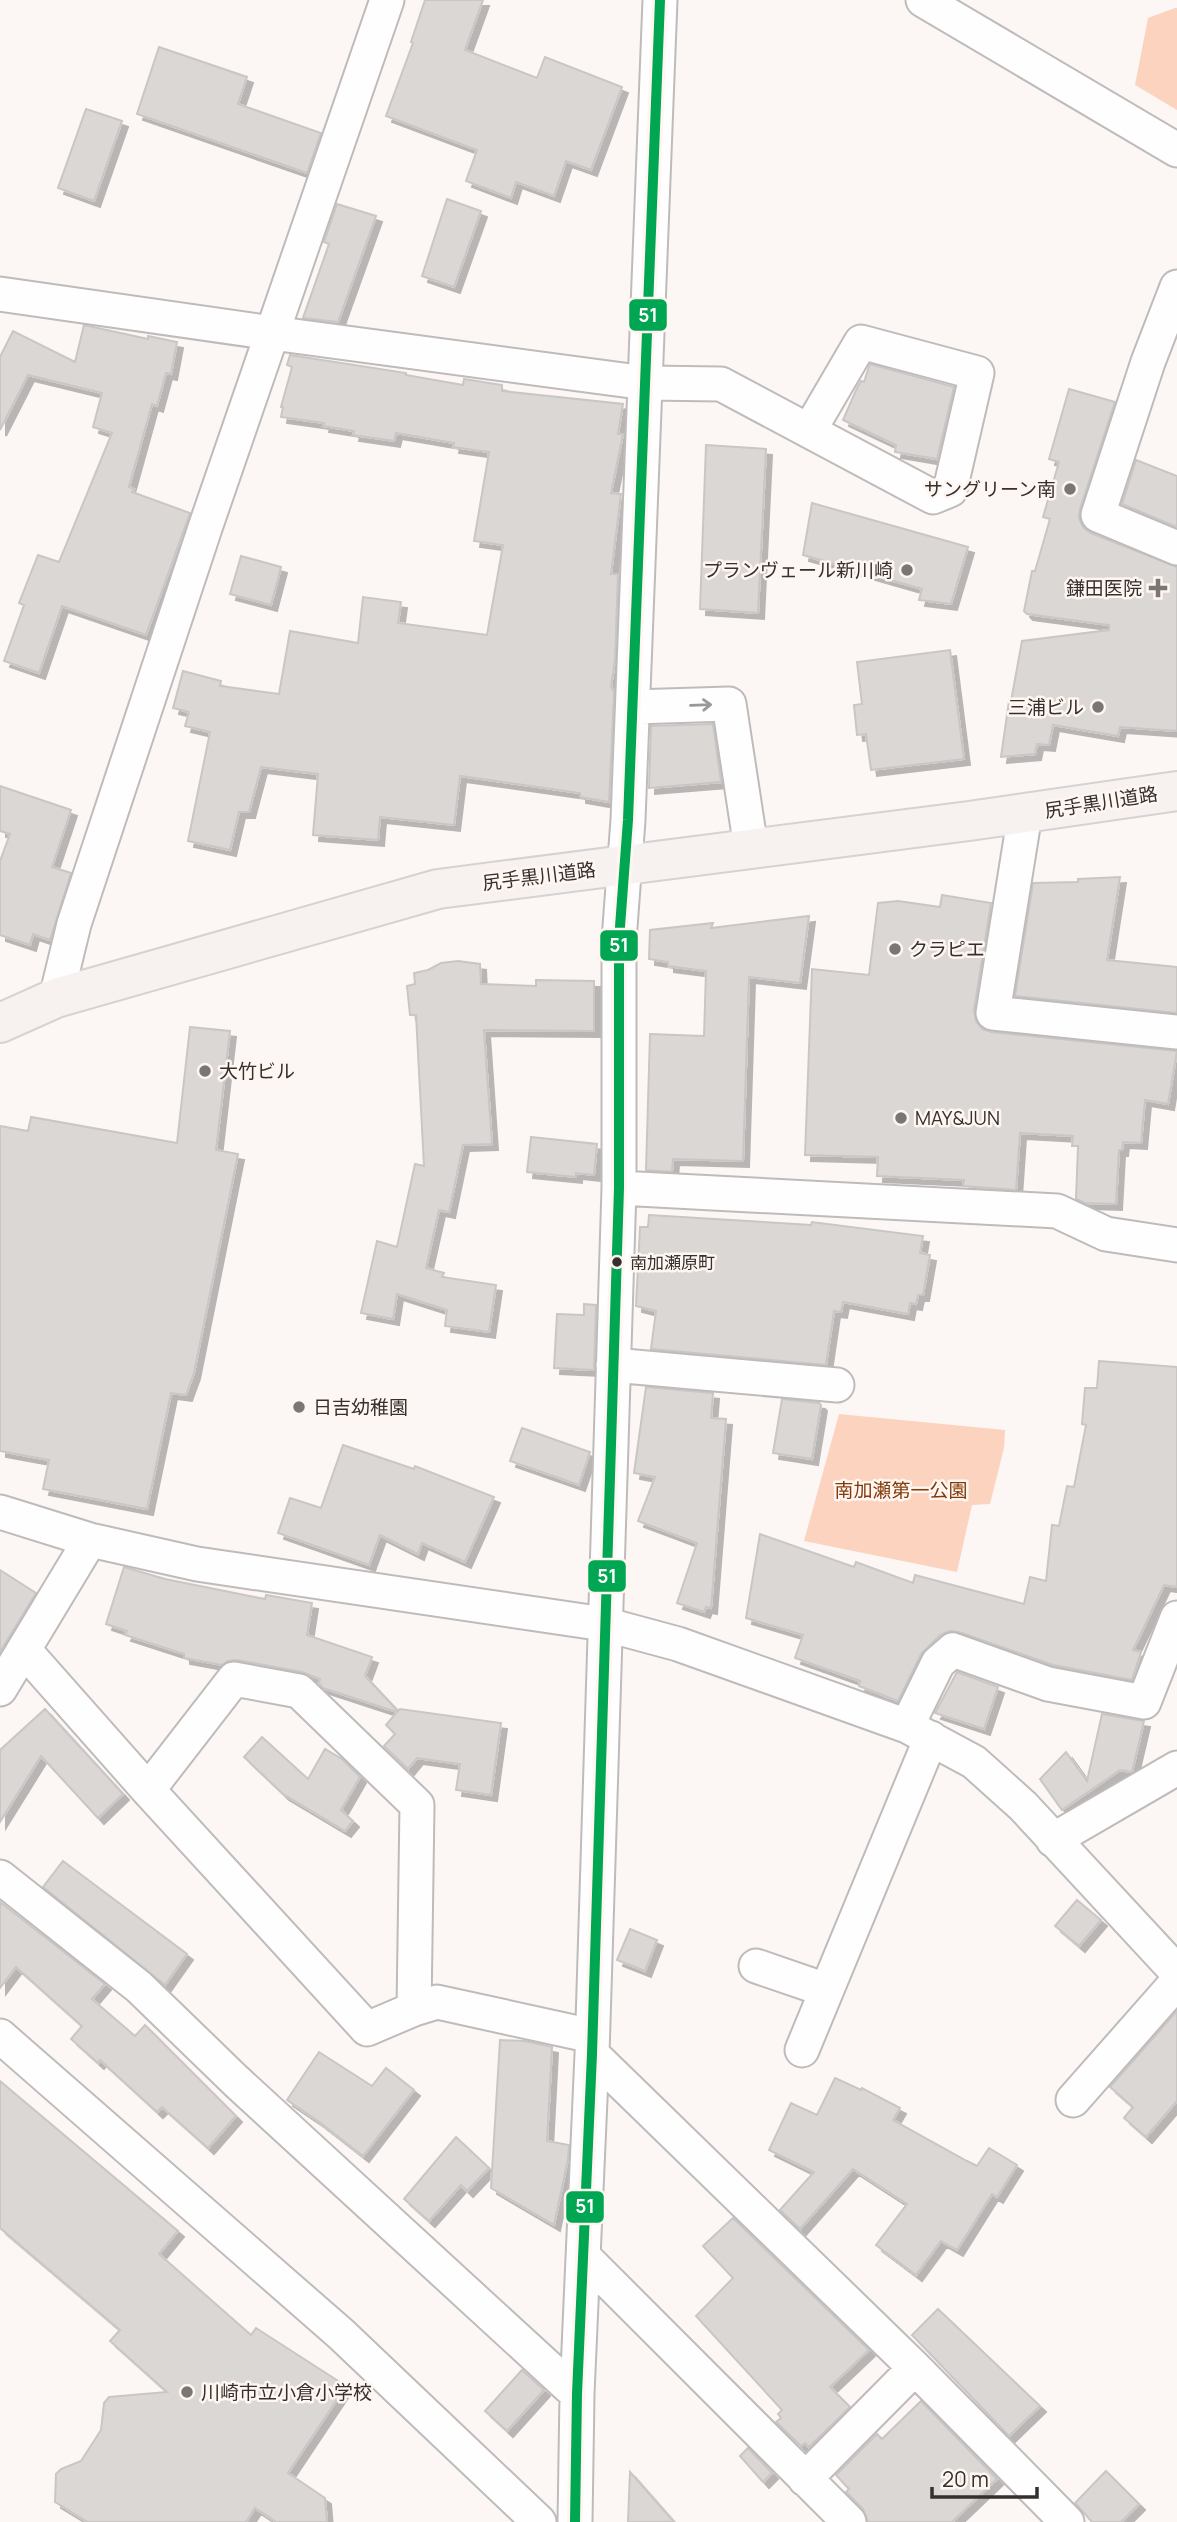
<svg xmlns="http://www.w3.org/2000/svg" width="1177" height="2522" font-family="Manrope,'Noto Sans JP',sans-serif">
	<defs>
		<filter id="shadow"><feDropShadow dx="6" dy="6" stdDeviation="0" flood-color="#0004"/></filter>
	</defs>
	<rect width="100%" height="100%" fill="#fcf7f5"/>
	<path fill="#fbd3bf" d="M 1175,8 L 1177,8 L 1177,110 L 1135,85 L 1148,18 Z
		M 839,1414 L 1005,1430 L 1004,1448 L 990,1504 L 972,1505 L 957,1572 L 804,1541 Z"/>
	<path fill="#dad7d5" stroke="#cac6c5" stroke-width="2" filter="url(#shadow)" d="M 425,0 L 483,0 L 465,50 L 537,78 L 545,57 L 622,87 L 591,170 L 566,161 L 554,196 L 516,182 L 511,198 L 466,181 L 477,150 L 386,116 L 413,43 L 411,42 Z
		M 159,47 L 247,77 L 238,104 L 321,133 L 307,173 L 137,114 Z
		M 86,109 L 122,121 L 94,201 L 58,188 Z
		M 447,199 L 481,211 L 454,287 L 422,276 Z
		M 337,204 L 376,216 L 338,322 L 303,318 L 329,244 L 324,242 Z
		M 84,325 L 148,339 L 148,336 L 177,342 L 171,374 L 166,373 L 157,406 L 152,404 L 129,487 L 134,489 L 132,492 L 190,513 L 146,635 L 62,606 L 39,673 L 4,661 L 24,605 L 19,603 L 38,555 L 59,562 L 112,433 L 93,427 L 102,393 L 28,375 L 0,430 L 0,357 L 13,331 L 75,362 Z
		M 290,355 L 406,373 L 406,375 L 463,385 L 464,379 L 502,385 L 502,391 L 623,404 L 618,434 L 623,434 L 611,493 L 621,494 L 611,574 L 618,574 L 615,661 L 611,686 L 614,692 L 609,802 L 580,797 L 580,793 L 460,776 L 454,825 L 380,817 L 378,840 L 313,835 L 318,774 L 261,767 L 249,812 L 239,812 L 230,850 L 188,841 L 210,732 L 185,726 L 189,712 L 173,708 L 183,671 L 221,681 L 220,686 L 279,694 L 290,631 L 358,643 L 363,597 L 401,602 L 398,623 L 487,635 L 503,545 L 474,541 L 489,452 L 453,447 L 454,443 L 396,433 L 394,441 L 353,435 L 354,431 L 323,426 L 324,423 L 281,417 L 283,407 L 281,407 L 292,367 L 287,365 Z
		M 870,364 L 954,387 L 937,459 L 895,452 L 896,445 L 843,420 L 857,388 L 861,381 L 864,382 Z
		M 1069,389 L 1115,402 L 1080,509 L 1079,518 L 1083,527 L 1091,533 L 1177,567 L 1177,731 L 1120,727 L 1118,736 L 1053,725 L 1049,745 L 1037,744 L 1035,754 L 1001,757 L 1009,701 L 1011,701 L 1022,641 L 1109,630 L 1109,625 L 1027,614 L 1024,611 L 1032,571 L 1035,571 L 1050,519 L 1043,517 L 1059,462 L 1049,459 Z
		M 706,445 L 766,449 L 758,613 L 700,609 Z
		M 1136,460 L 1177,476 L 1177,527 L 1122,504 Z
		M 812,503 L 968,547 L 951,604 L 919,600 L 922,589 L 803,555 Z
		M 241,556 L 281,567 L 271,605 L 230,594 Z
		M 950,650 L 964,759 L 871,770 L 866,734 L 857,735 L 854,705 L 862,704 L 857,662 Z
		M 713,724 L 721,782 L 649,788 L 651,726 Z
		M 0,786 L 71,810 L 52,867 L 71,873 L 50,940 L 33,934 L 30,945 L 0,935 L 0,861 L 10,834 L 0,831 Z
		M 1120,877 L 1107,960 L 1177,967 L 1177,1013 L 1015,996 L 1033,883 L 1078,882 L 1078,879 Z
		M 942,895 L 991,903 L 974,1010 L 976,1021 L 982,1029 L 991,1032 L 1177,1051 L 1168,1104 L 1145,1100 L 1141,1143 L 1123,1142 L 1122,1150 L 1119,1150 L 1116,1204 L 1085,1203 L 1076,1199 L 1078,1146 L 1072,1146 L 1073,1136 L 1020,1133 L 1016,1190 L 963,1186 L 964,1180 L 877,1176 L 878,1157 L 805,1155 L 812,969 L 869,975 L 878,903 L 898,901 L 940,907 Z
		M 809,916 L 800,983 L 749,977 L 743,1161 L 673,1159 L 672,1172 L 646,1170 L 650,1034 L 704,1036 L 706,971 L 668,966 L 668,962 L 649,959 L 650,930 L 713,923 L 711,928 Z
		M 458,961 L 480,964 L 481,984 L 536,986 L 536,980 L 594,981 L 594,1031 L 484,1030 L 492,1144 L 463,1145 L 449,1212 L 439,1210 L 426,1268 L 444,1273 L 442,1277 L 496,1285 L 489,1332 L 445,1326 L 447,1310 L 397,1294 L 393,1319 L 361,1313 L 377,1241 L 397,1247 L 415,1164 L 424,1166 L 416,1015 L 410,1015 L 407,986 L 415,984 L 414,973 L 428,970 L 441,963 Z
		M 190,1027 L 230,1031 L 216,1150 L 238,1154 L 194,1373 L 186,1395 L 171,1393 L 147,1509 L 43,1489 L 49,1460 L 0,1451 L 0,1126 L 28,1131 L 31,1117 L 177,1143 Z
		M 531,1137 L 597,1144 L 594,1175 L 576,1173 L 576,1177 L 527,1172 Z
		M 649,1215 L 811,1225 L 812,1222 L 923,1236 L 920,1253 L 930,1255 L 923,1295 L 918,1295 L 916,1304 L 910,1303 L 908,1314 L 843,1302 L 841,1312 L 834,1311 L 826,1365 L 651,1349 L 656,1311 L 636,1306 L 640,1227 L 648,1227 Z
		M 584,1304 L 596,1305 L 594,1370 L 554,1368 L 557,1314 L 584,1315 Z
		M 1099,1361 L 1177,1367 L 1177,1587 L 1164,1585 L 1133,1650 L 1141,1652 L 1132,1680 L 1053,1665 L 959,1632 L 950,1631 L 940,1635 L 921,1654 L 898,1701 L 859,1686 L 860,1681 L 795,1658 L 803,1635 L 746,1618 L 760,1534 L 854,1567 L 856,1562 L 913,1583 L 915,1575 L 1024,1604 L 1030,1577 L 1046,1581 L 1052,1525 L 1059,1526 L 1067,1486 L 1074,1487 L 1086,1425 L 1082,1424 L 1085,1388 L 1097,1388 Z
		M 646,1387 L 713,1393 L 711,1418 L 726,1419 L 711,1608 L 706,1607 L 704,1612 L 677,1603 L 697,1543 L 638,1521 L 655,1477 L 634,1473 Z
		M 782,1399 L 819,1403 L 821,1405 L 812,1459 L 773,1453 Z
		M 522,1428 L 590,1452 L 579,1485 L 510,1461 Z
		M 343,1445 L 414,1469 L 415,1466 L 494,1497 L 465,1562 L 422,1543 L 418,1554 L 380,1535 L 369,1565 L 278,1533 L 290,1498 L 321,1508 Z
		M 124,1567 L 165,1579 L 265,1599 L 266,1595 L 312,1603 L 307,1635 L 372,1657 L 365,1676 L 398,1711 L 400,1709 L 501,1723 L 491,1795 L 456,1790 L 460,1764 L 417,1758 L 408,1769 L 384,1746 L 395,1734 L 386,1725 L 397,1712 L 323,1688 L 319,1683 L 320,1679 L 302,1672 L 237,1660 L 228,1661 L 222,1665 L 184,1658 L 184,1654 L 125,1635 L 127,1631 L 106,1624 Z
		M 0,1570 L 36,1593 L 0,1652 Z
		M 957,1672 L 998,1687 L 984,1729 L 935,1713 Z
		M 45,1709 L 123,1794 L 98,1818 L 41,1756 L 0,1822 L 0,1750 Z
		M 1102,1714 L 1144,1721 L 1132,1772 L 1120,1770 L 1062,1810 L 1040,1779 L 1066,1752 L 1087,1781 Z
		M 262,1737 L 308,1779 L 325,1749 L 342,1759 L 360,1777 L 341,1810 L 353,1821 L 345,1831 L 283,1794 L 244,1757 Z
		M 63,1861 L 187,1954 L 165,1985 L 43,1887 Z
		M 1077,1900 L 1101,1920 L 1079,1946 L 1055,1926 Z
		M 0,1902 L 105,1984 L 92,1999 L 135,2036 L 145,2025 L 236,2116 L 208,2148 L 162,2107 L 157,2112 L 100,2060 L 98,2063 L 71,2039 L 82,2026 L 16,1967 L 0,1988 Z
		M 630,1929 L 657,1940 L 645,1971 L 617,1960 Z
		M 1177,2011 L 1177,2101 L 1146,2137 L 1124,2118 L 1133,2107 L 1110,2087 Z
		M 500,2040 L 525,2041 L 552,2047 L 547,2141 L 569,2145 L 568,2159 L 554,2225 L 491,2188 Z
		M 319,2052 L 372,2086 L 386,2068 L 414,2090 L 363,2156 L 318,2121 L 287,2100 Z
		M 835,2078 L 861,2090 L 862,2088 L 900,2108 L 893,2120 L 967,2161 L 977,2166 L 989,2148 L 1017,2165 L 997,2197 L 992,2194 L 957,2250 L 941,2241 L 916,2275 L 876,2245 L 907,2204 L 853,2169 L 800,2229 L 780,2210 L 814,2172 L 769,2150 L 791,2103 L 817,2115 Z
		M 0,2081 L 178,2231 L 159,2254 L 251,2335 L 256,2328 L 346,2386 L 288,2473 L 325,2498 L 327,2522 L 276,2522 L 255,2508 L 246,2522 L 88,2522 L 55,2502 L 56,2474 L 61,2469 L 81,2461 L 101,2430 L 104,2403 L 109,2397 L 167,2392 L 110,2341 L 120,2330 L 0,2228 Z
		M 456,2137 L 489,2168 L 467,2191 L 461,2185 L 429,2221 L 404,2199 Z
		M 733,2218 L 869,2350 L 830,2387 L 850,2407 L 809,2447 L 805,2443 L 801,2446 L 776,2422 L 781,2418 L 778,2414 L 782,2410 L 696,2316 L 733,2278 L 703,2246 Z
		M 938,2309 L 1040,2406 L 1009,2436 L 912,2335 Z
		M 522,2370 L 544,2390 L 507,2431 L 485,2411 Z
		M 921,2401 L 997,2479 L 952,2522 L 868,2522 L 863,2509 L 846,2492 L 849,2489 L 836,2475 L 877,2434 L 882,2439 Z
		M 748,2448 L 772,2473 L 763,2482 L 740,2456 Z
		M 1106,2471 L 1139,2504 L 1121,2522 L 1092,2522 L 1075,2503 Z
		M 630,2472 L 674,2522 L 628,2522 Z"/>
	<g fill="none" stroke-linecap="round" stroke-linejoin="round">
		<g stroke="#bfbbba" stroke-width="37">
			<path id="minor" d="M 923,0 L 1177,150
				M 1177,287 L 1148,362 L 1098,515 L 1177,548
				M 0,294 L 272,333 L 646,383 L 721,384 L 933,497 L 950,490 L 977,373 L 861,342 L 809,431
				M 633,707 L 729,704 L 751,848
				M 1025,814 L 993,1013 L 1177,1032
				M 56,998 L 74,924 L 205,528 L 387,0
				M 619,1188 L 1057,1211 L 1106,1234 L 1177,1245
				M 613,1365 L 837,1385
				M 0,1512 L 90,1540 L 197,1564 L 604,1624 L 678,1644 L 907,1726 L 974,1762 L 1023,1806 L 1177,1972
				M 25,1651 L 148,1790 L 367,2029 L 414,2009 L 437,2002 L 592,2036
				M 0,1689 L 90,1540
				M 907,1726 L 938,1663 L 953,1650 L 1048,1684 L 1144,1702 L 1177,1618
				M 148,1790 L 234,1679 L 299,1691 L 417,1805 L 414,2009
				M 1053,1840 L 1177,1768
				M 0,1877 L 139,1987 L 236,2081 L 577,2394
				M 756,1966 L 826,1990
				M 0,2036 L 341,2334 L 539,2522
				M 802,2050 L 931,1738
				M 592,2054 L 915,2368 L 1067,2522
				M 1073,2100 L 1177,1982
				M 584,2257 L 849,2522
				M 805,2479 L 915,2368
				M 575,2522 L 577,2394 L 592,2054 L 619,1188 L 619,940 L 628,820 L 660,0"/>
		</g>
		<g stroke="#d6d2d1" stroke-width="42">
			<path id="major" d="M 0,1023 L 56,998 L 438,889 L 969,821 L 1177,791"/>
		</g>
		<use href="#minor" stroke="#fffefe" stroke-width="33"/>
		<use href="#major" stroke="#f7f2f0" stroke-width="38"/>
		<g stroke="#fff6f2" stroke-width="16">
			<path id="bus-1" d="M 575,2522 L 577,2394 L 592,2054 L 619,1188 L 619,940 L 628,820 L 660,0"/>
		</g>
		<use href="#bus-1" stroke="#00a651" stroke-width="10"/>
	</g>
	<defs><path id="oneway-shaft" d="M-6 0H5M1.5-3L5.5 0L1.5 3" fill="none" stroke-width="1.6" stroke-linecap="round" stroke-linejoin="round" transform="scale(1.75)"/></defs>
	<use stroke="#9a9796" href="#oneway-shaft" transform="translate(701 705) rotate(-2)"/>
	<g fill="#7a7674" stroke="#fff6f2" stroke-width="2.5">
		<circle cx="1070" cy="489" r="7"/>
		<circle cx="907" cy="570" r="7"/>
		<path d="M1154.5 577.5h7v7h7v7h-7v7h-7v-7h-7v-7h7z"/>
		<circle cx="1098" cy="707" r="7"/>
		<circle cx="895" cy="949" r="7"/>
		<circle cx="205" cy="1071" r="7"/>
		<circle cx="901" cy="1118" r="7"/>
		<circle cx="299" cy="1407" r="7"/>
		<circle cx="187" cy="2392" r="7"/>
	</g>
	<circle fill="#34302e" stroke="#fff6f2" stroke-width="2.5" cx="617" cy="1262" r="6"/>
	<g text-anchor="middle" stroke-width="5" stroke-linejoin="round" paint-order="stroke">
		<g font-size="17" fill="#34302e" stroke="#fff6f2" text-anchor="start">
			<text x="630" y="1269">南加瀬原町</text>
		</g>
		<g font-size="19" fill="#34302e" stroke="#fff6f2" text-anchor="start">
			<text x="1056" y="496" text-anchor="end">サングリーン南</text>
			<text x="893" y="577" text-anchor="end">プランヴェール新川崎</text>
			<text x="1142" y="595" text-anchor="end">鎌田医院</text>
			<text x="1084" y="714" text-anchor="end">三浦ビル</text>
			<text x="909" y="956">クラピエ</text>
			<text x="219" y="1078">大竹ビル</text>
			<text x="915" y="1125">MAY&amp;JUN</text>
			<text x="313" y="1414">日吉幼稚園</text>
			<text x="201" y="2399">川崎市立小倉小学校</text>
		</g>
		<g font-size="19" fill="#34302e" stroke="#fff6f2">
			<text transform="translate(1101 802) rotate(-9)" y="7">尻手黒川道路</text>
			<text transform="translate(539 876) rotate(-7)" y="7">尻手黒川道路</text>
		</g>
		<g font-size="19" fill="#833a09" stroke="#fff6f2">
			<text x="901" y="1497">南加瀬第一公園</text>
		</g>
	</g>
	<g stroke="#fff6f2" stroke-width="2.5">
		<rect x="628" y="298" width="40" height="34" rx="7" fill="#00a651"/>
		<rect x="599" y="929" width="40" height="33" rx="7" fill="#00a651"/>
		<rect x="587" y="1559" width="40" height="34" rx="7" fill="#00a651"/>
		<rect x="565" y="2190" width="40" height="34" rx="7" fill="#00a651"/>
	</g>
	<g font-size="19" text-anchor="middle" font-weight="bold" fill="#fff">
		<text x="648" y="322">51</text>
		<text x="619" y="952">51</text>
		<text x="607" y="1583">51</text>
		<text x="585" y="2213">51</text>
	</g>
	<path d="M932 2487v10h105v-10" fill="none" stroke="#34302e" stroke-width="3.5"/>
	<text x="942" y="2487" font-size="21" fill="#34302e" stroke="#fff6f2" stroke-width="5" paint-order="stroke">20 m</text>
</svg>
